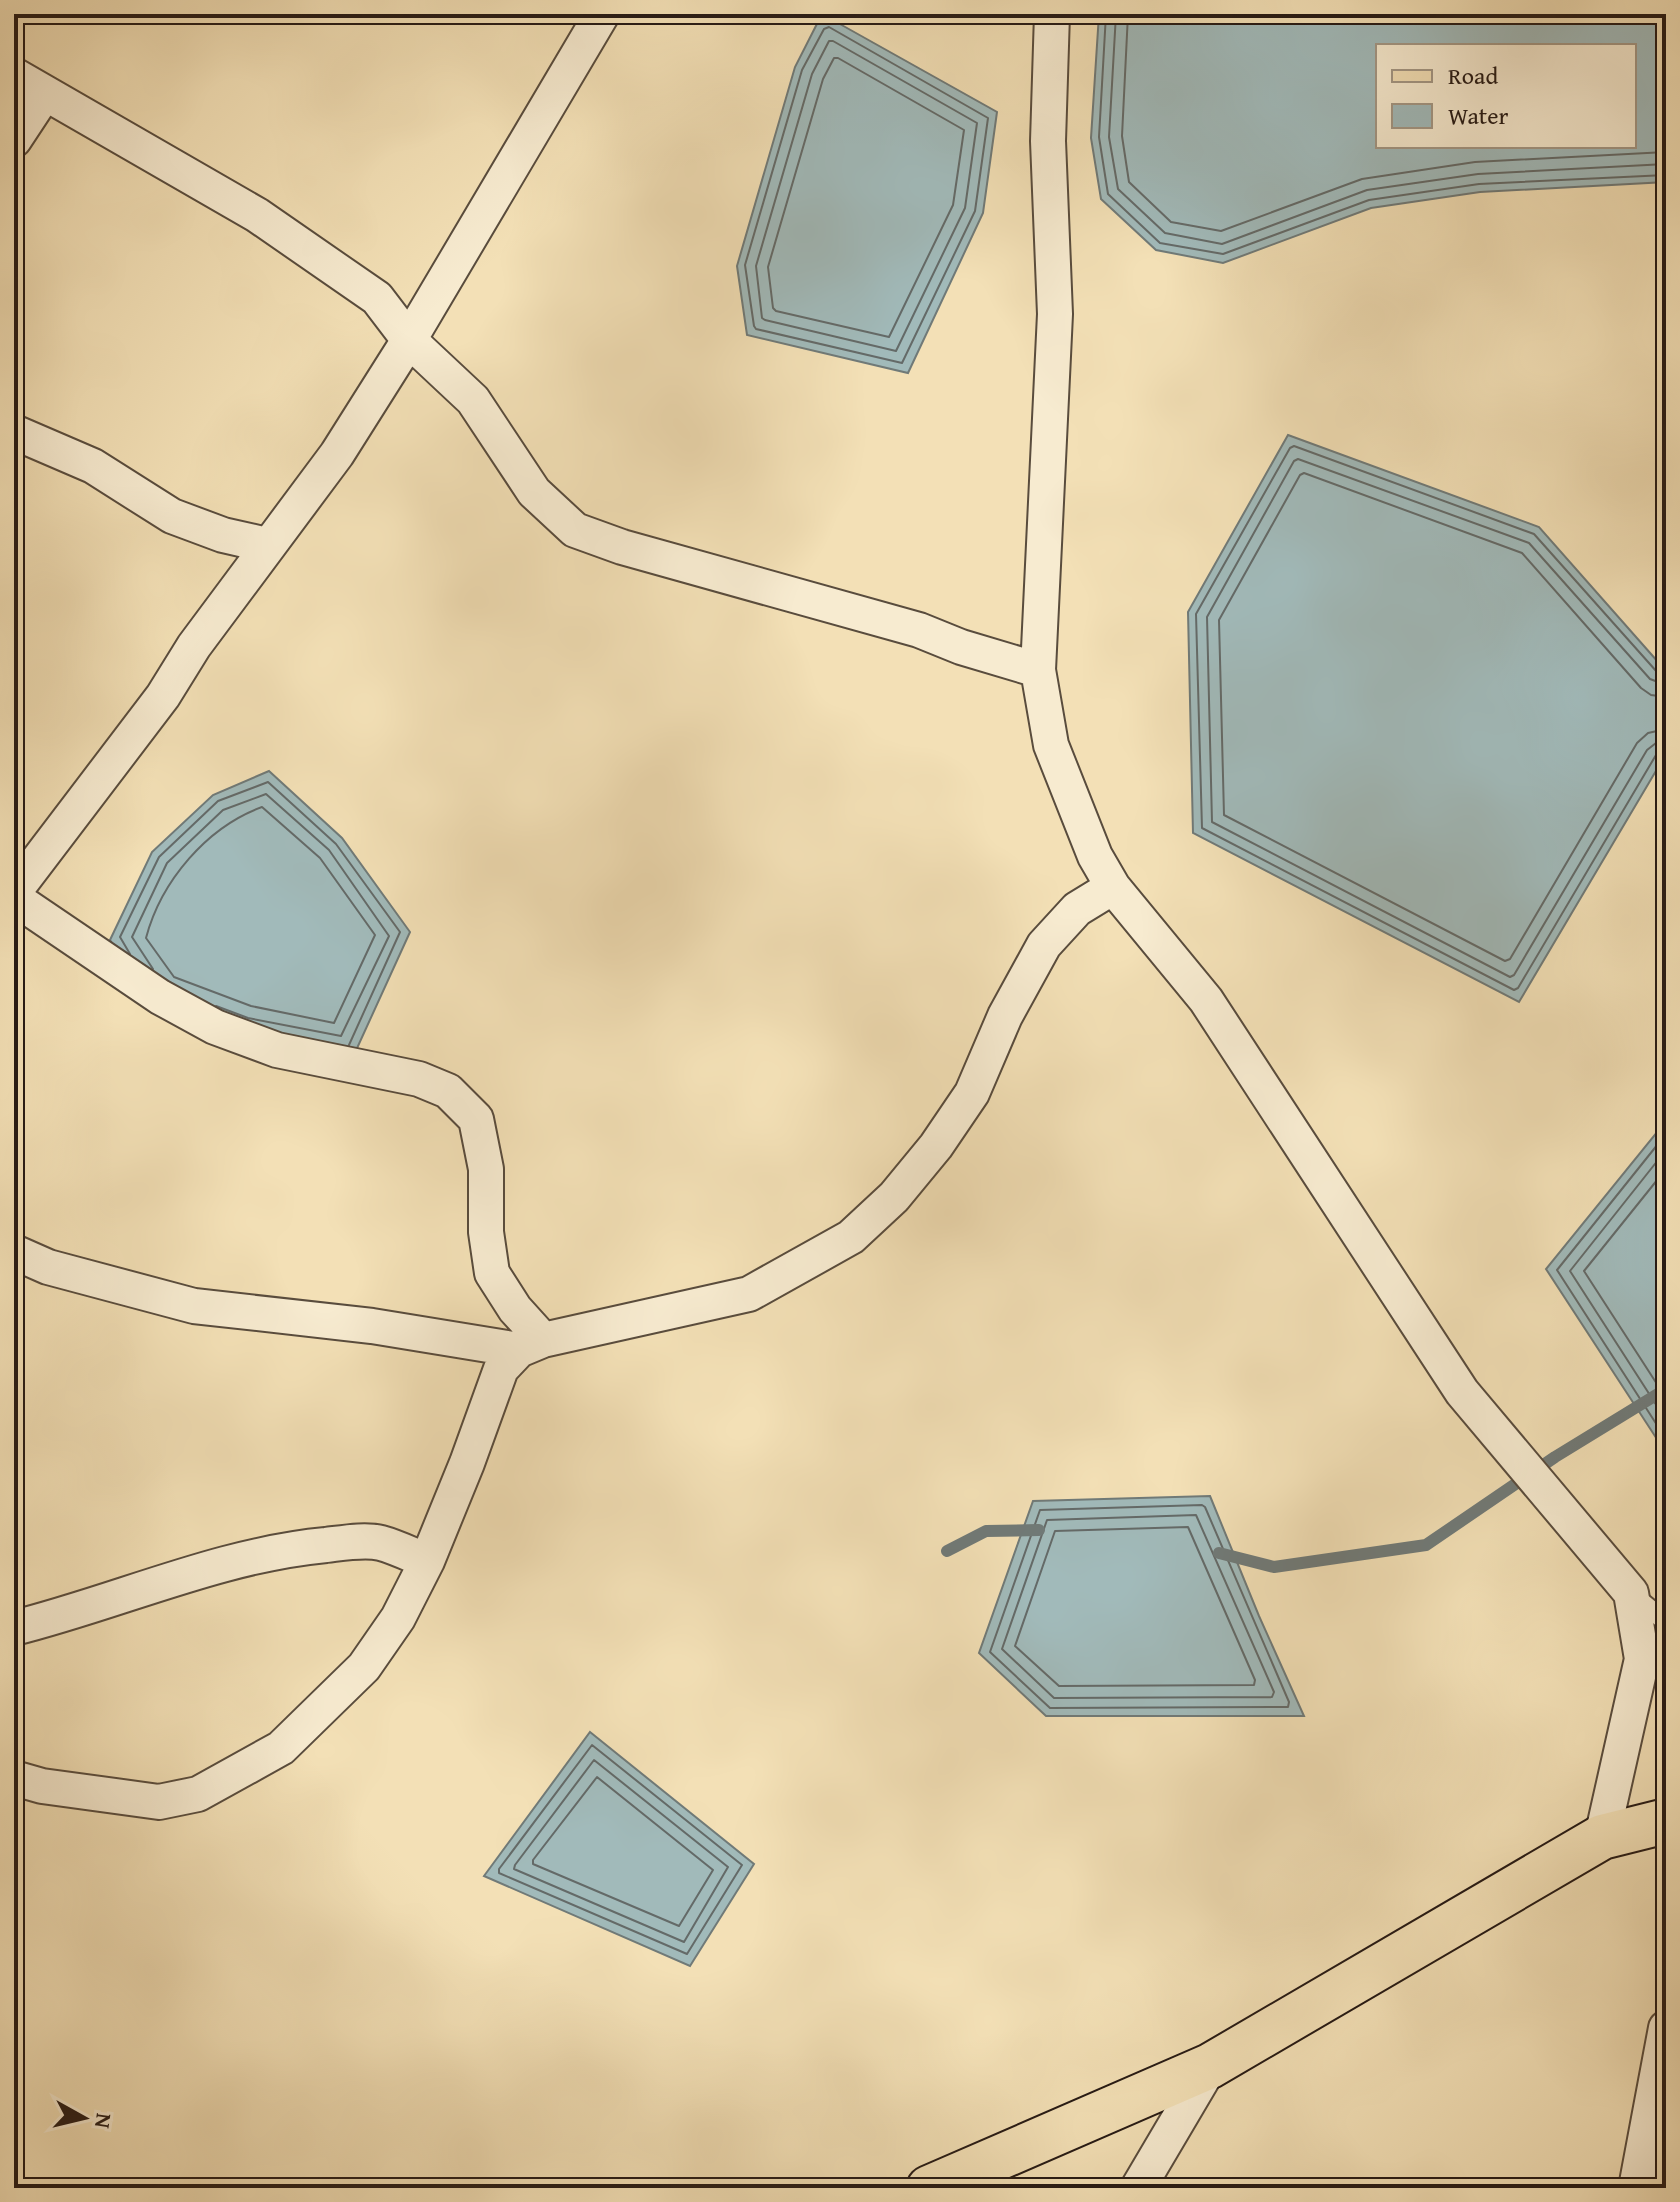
<svg xmlns="http://www.w3.org/2000/svg" width="1680" height="2202" font-family="'Gentium Book Plus',serif">
	<rect width="100%" height="100%" fill="#f3e0b6"/>
	<filter id="stains"><feTurbulence type="fractalNoise" baseFrequency=".0025" numOctaves="4"/><feColorMatrix values="0 0 0 0 .2 0 0 0 0 .09 0 0 0 0 .02 0 0 0 .5 -.17"/></filter>
	<radialGradient id="worn" r=".72"><stop offset=".6" stop-color="#630" stop-opacity="0"/><stop offset="1" stop-color="#630" stop-opacity=".3"/></radialGradient>
	<path fill="#a1baba" stroke="#707a78" stroke-width="2" fill-rule="evenodd" d="M 822,14 L 997,112 L 983,213 L 908,373 L 747,335 L 737,266 L 795,67 Z
		M 1666,14 L 1666,182 L 1480,192 L 1371,208 L 1223,263 L 1156,250 L 1101,199 L 1091,138 L 1099,14 ZM 1378,46 L 1634,46 L 1634,146 L 1378,146 Z
		M 1288,435 L 1539,527 L 1666,671 L 1666,754 L 1519,1002 L 1193,833 L 1188,612 Z
		M 269,771 L 342,838 L 410,932 L 353,1057 L 154,1002 L 110,940 L 152,852 L 213,795 Z
		M 1666,1121 L 1666,1453 L 1546,1269 Z
		M 1210,1496 L 1259,1616 L 1304,1716 L 1046,1716 L 979,1653 L 1033,1501 Z
		M 590,1732 L 754,1864 L 690,1966 L 484,1876 Z"/>
	<g fill="none" stroke-linecap="round" stroke-linejoin="round">
		<path stroke="#646a68" stroke-width="2" d="M 1106,14 L 1099,137 L 1108,194 L 1160,243 L 1223,254 L 1369,200 L 1479,184 L 1666,175
			M 1116,14 L 1109,137 L 1118,189 L 1165,233 L 1222,244 L 1367,190 L 1478,174 L 1666,164
			M 1128,14 L 1122,136 L 1129,182 L 1171,222 L 1221,231 L 1362,179 L 1475,162 L 1666,152
			M 829,27 L 988,118 L 975,211 L 902,363 L 756,329 L 754,326 L 745,265 L 802,70 L 824,29 Z
			M 829,41 L 833,41 L 977,123 L 965,208 L 896,351 L 765,320 L 762,318 L 756,266 L 812,74 Z
			M 834,58 L 838,58 L 964,130 L 953,205 L 889,337 L 776,311 L 773,308 L 768,267 L 823,79 Z
			M 1666,675 L 1657,672 L 1534,534 L 1294,446 L 1290,448 L 1196,614 L 1202,828 L 1514,990 L 1518,988 L 1656,755 L 1666,751
			M 1666,685 L 1650,679 L 1529,543 L 1298,459 L 1294,461 L 1207,617 L 1212,822 L 1510,977 L 1514,975 L 1647,750 L 1656,743 L 1666,741
			M 1666,697 L 1651,695 L 1641,688 L 1522,553 L 1304,473 L 1300,475 L 1219,620 L 1224,815 L 1505,961 L 1510,959 L 1637,743 L 1648,733 L 1666,729
			M 262,807 L 320,858 L 375,935 L 334,1023 L 251,1006 L 174,977 L 146,938 C 161,881 207,827 262,807 Z
			M 130,954 L 120,937 L 159,857 L 218,801 L 268,782 L 336,844 L 400,932 L 349,1045
			M 153,969 L 132,937 L 167,863 L 223,810 L 266,794 L 329,850 L 389,936 L 341,1036 L 248,1018 L 216,1006
			M 1666,1134 L 1557,1270 L 1666,1439
			M 1666,1150 L 1570,1271 L 1666,1420
			M 1666,1169 L 1584,1271 L 1666,1398
			M 1202,1505 L 1205,1507 L 1289,1702 L 1288,1707 L 1050,1708 L 990,1652 L 1040,1510 Z
			M 1196,1515 L 1274,1692 L 1272,1697 L 1054,1698 L 1002,1649 L 1047,1520 Z
			M 1188,1527 L 1255,1680 L 1254,1685 L 1059,1686 L 1015,1646 L 1055,1531 Z
			M 592,1745 L 742,1865 L 687,1954 L 499,1873 L 499,1869 Z
			M 594,1760 L 728,1867 L 684,1942 L 514,1869 L 515,1865 Z
			M 597,1777 L 713,1870 L 679,1926 L 533,1864 L 533,1860 Z"/>
		<path stroke="#707a78" stroke-width="12" d="M 947,1551 L 986,1531 L 1039,1530
			M 1219,1553 L 1274,1567 L 1426,1545 L 1555,1457 L 1666,1389"/>
		<g stroke="#594c3d" stroke-width="22">
			<path id="lane" d="M 1633,1595 L 1666,1622"/>
		</g>
		<g stroke="#594c3d" stroke-width="38">
			<path id="street" d="M 1052,14 L 1048,141 L 1055,314 L 1038,670 L 1051,745 L 1095,856 L 1113,887 L 1206,1000 L 1462,1392 L 1631,1593 L 1642,1659 L 1602,1837
				M 14,75 L 257,215 L 377,298 L 409,340 L 473,400 L 534,492 L 575,530 L 622,547 L 919,630 L 961,647 L 1038,670
				M 14,140 L 45,93
				M 14,432 L 93,466 L 172,516 L 223,535 L 267,545
				M 14,892 L 163,696 L 194,646 L 337,454 L 409,340 L 602,14
				M 14,898 L 160,997 L 215,1027 L 277,1050 L 419,1079 L 448,1091 L 476,1119 L 486,1169 L 486,1232 L 492,1273 L 515,1309 L 543,1340
				M 14,1252 L 48,1267 L 194,1306 L 372,1326 L 519,1350
				M 14,1628 C 118,1602 219,1555 326,1545 C 343,1543 365,1539 381,1543 C 396,1547 412,1555 427,1561
				M 14,1778 L 42,1786 L 159,1802 L 198,1794 L 281,1748 L 364,1667 L 398,1618 L 427,1561 L 467,1463 L 501,1369 L 519,1350 L 543,1340 L 749,1294 L 851,1237 L 894,1197 L 936,1146 L 972,1093 L 1005,1016 L 1044,945 L 1077,909 L 1113,887
				M 1138,2188 L 1210,2066
				M 1636,2188 L 1666,2028"/>
		</g>
		<g stroke="#261a15" stroke-width="48">
			<path id="primary" d="M 929,2188 L 1210,2066 L 1602,1837 L 1666,1821"/>
		</g>
		<use href="#lane" stroke="#f7ebd0" stroke-width="18"/>
		<use href="#street" stroke="#f7ebd0" stroke-width="34"/>
		<use href="#primary" stroke="#f3e0b6" stroke-width="44"/>
	</g>
	<rect width="1680" height="2202" fill="none" stroke="#f3e0b6" stroke-width="48"/>
	<rect x="16" y="16" width="1648" height="2170" fill="none" stroke="#261a15" stroke-width="4"/>
	<rect x="24" y="24" width="1632" height="2154" fill="none" stroke="#261a15" stroke-width="2"/>
	<rect x="1376" y="44" width="260" height="104" fill="#f7ebd0" stroke="#a39785" stroke-width="2"/>
	<rect x="1392" y="70" width="40" height="12" fill="#f3e0b6" stroke="#a39785" stroke-width="2"/>
	<text x="1448" y="84" font-size="24" fill="#261a15">Road</text>
	<rect x="1392" y="104" width="40" height="24" fill="#a1baba" stroke="#a39785" stroke-width="2"/>
	<text x="1448" y="124" font-size="24" fill="#261a15">Water</text>
	<g transform="translate(84 2118) rotate(98)" stroke="#f7ebd0" stroke-width="6" paint-order="stroke">
	<path d="M0-6L14 30L0 20L-14 30Z" fill="#261a15"/>
	<text y="-12" font-size="22" font-weight="bold" text-anchor="middle" fill="#261a15">N</text>
	</g>
	<rect width="100%" height="100%" filter="url(#stains)"/>
	<rect width="100%" height="100%" fill="url(#worn)"/>
</svg>
